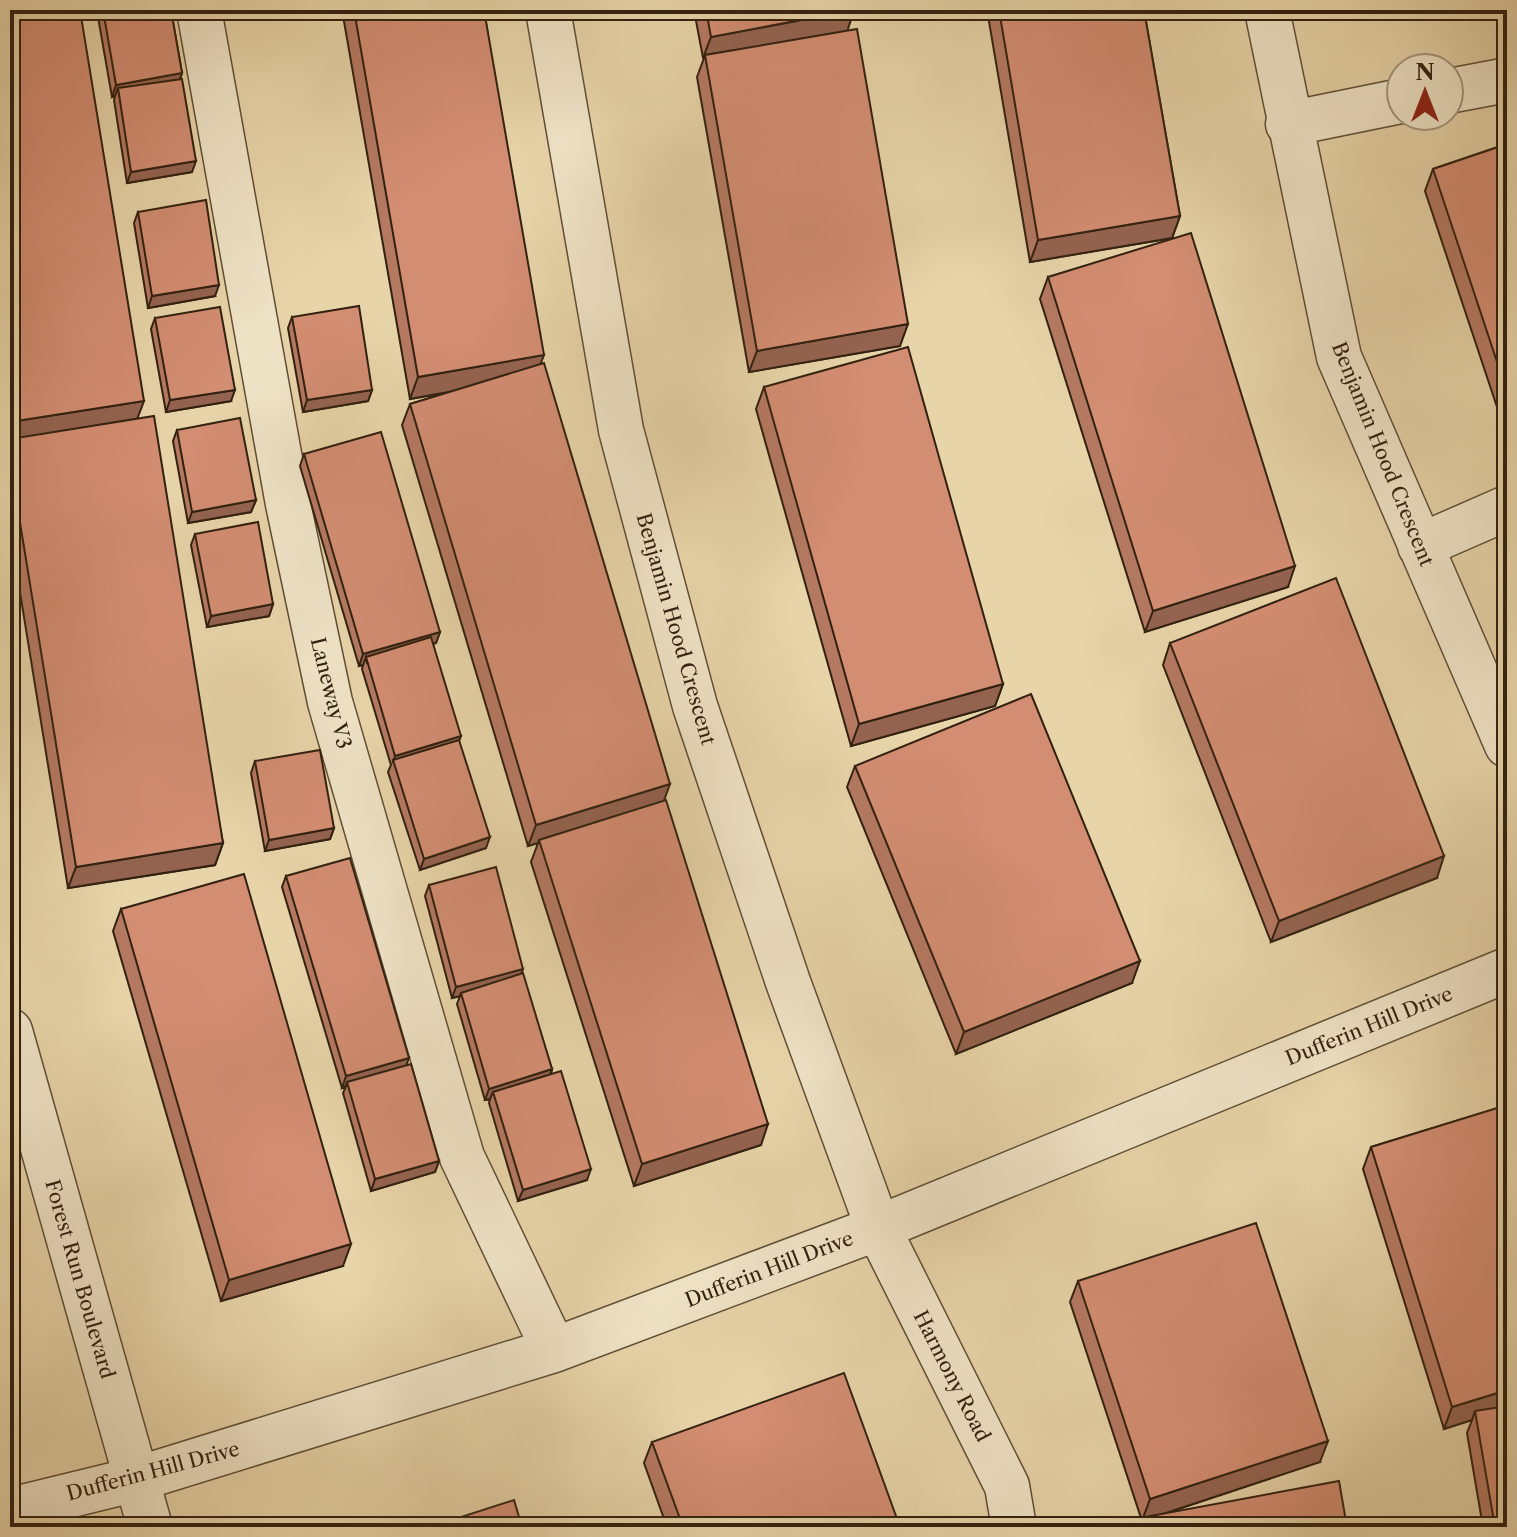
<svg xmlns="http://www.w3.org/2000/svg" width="1517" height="1537" font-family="'Libre Caslon Text',serif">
	<rect width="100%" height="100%" fill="#e7d4a8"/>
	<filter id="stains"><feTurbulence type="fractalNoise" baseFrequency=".0025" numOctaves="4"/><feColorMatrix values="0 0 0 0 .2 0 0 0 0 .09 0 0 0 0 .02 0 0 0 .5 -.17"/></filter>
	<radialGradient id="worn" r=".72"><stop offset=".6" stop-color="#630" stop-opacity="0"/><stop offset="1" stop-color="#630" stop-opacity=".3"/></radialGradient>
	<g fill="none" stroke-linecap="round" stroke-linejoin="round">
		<g stroke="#5f4e36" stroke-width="47">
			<path id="minor" d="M 199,10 L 288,504 L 330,702 L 462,1157 L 554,1350
				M 548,10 L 621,430 L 695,706 L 788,982 L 878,1228 L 1007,1486 L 1014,1527
				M 1267,10 L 1339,357 L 1507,745
				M 1449,91 L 1507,80
				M 1288,124 L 1401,101
				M 1420,546 L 1507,508
				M 10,1031 L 150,1527
				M 10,1510 L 137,1479 L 554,1350 L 878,1228 L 1507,970"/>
		</g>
		<use href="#minor" stroke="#efe3c6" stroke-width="44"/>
	</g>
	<path fill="#b57962" stroke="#322110" stroke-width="2" d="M 10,10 L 137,419 L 223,843 L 215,865 L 68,888 L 10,531 Z
		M 101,10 L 171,10 L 182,73 L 180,79 L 192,172 L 127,183 L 114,100 L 115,96 L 112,97 L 98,17 Z
		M 342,10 L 484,10 L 540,364 L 761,1145 L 634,1186 L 531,862 L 538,843 L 528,846 L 402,425 L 410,404 L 450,392 L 410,399 Z
		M 694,10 L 854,10 L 847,31 L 900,346 L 749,372 L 697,77 L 704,58 L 703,58 Z
		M 987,10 L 1144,10 L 1180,216 L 1172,238 L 1030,262 Z
		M 1507,144 L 1507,437 L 1425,191 L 1433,169 Z
		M 138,212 L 215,296 L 148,308 L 134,223 Z
		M 1048,277 L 1288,587 L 1145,632 L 1040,299 Z
		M 292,317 L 372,390 L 368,401 L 303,412 L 288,328 Z
		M 155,318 L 231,401 L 166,412 L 151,329 Z
		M 764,387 L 1003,684 L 995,706 L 851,746 L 756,409 Z
		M 177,430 L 256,500 L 251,512 L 188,523 L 173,441 Z
		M 304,454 L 440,632 L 436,643 L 433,644 L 486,848 L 420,870 L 388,772 L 391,765 L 362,669 L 363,665 L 359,666 L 300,466 Z
		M 195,534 L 273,604 L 269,616 L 207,627 L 191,545 Z
		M 1170,643 L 1437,878 L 1271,942 L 1163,665 Z
		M 255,761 L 334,828 L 330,839 L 265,851 L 251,773 Z
		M 855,766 L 1132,983 L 956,1054 L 847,787 Z
		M 286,876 L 406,1065 L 439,1161 L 435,1172 L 371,1191 L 343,1093 L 346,1086 L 342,1088 L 282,887 Z
		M 429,885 L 522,974 L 552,1069 L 551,1075 L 587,1180 L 518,1201 L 489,1103 L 490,1099 L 485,1100 L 457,1004 L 460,996 L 452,998 L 425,896 Z
		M 121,909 L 343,1266 L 221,1301 L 113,931 Z
		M 1507,1105 L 1507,1527 L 1483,1527 L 1467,1433 L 1472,1420 L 1444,1429 L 1363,1169 L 1371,1147 Z
		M 1078,1281 L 1320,1462 L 1166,1513 L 1347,1527 L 1141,1527 L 1144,1521 L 1142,1521 L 1070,1302 Z
		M 652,1442 L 900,1527 L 667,1527 L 644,1463 Z"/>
	<path fill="#946350" stroke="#322110" stroke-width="2" d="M 854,10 L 847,32 L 705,55 L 703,58 L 711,37 Z
		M 182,73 L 178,84 L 118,88 L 115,96 L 112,97 L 116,85 Z
		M 196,161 L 192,172 L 127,183 L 131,172 Z
		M 1180,216 L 1172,238 L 1030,262 L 1038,240 Z
		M 219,285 L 215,296 L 148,308 L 152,296 Z
		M 908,324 L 900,346 L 749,372 L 757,351 Z
		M 544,355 L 536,376 L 410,399 L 418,377 Z
		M 235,390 L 231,401 L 166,412 L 170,400 Z
		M 372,390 L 368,401 L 303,412 L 307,400 Z
		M 144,401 L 136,422 L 10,442 L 10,422 Z
		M 256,500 L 251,512 L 188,523 L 192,512 Z
		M 1295,566 L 1288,587 L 1145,632 L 1153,611 Z
		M 273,604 L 269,616 L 207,627 L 211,616 Z
		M 440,632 L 436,643 L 367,663 L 366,657 L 363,665 L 359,666 L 363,654 Z
		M 1003,684 L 995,706 L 851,746 L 859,724 Z
		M 461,736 L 457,747 L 393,762 L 395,756 Z
		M 670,784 L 662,806 L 539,840 L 538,843 L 528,846 L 536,825 Z
		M 334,828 L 330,839 L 265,851 L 269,840 Z
		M 490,837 L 486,848 L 420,870 L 424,859 Z
		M 223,843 L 215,865 L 68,888 L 76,867 Z
		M 1444,856 L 1437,878 L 1271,942 L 1279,921 Z
		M 1140,961 L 1132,983 L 956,1054 L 964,1032 Z
		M 523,969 L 519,981 L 461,993 L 460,996 L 452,998 L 456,987 Z
		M 409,1058 L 405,1069 L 347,1082 L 346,1086 L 342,1088 L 346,1076 Z
		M 552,1069 L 548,1081 L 493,1092 L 490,1099 L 485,1100 L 489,1089 Z
		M 768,1124 L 761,1145 L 634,1186 L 642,1164 Z
		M 439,1161 L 435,1172 L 371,1191 L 375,1179 Z
		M 591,1169 L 587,1180 L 518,1201 L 523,1190 Z
		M 351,1244 L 343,1266 L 221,1301 L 229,1280 Z
		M 1507,1390 L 1507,1409 L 1475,1411 L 1472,1420 L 1444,1429 L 1452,1407 Z
		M 1328,1441 L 1320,1462 L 1145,1520 L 1145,1517 L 1144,1521 L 1142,1521 L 1150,1499 Z"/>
	<path fill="#d38d72" stroke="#322110" stroke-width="2" d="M 10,10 L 80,10 L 144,401 L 10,422 Z
		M 103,10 L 171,10 L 182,73 L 116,85 Z
		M 354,10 L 484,10 L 544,355 L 418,377 Z
		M 706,10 L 854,10 L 711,37 Z
		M 999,10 L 1144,10 L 1180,216 L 1038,240 Z
		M 857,29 L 908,324 L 757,351 L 705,55 Z
		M 182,79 L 196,161 L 131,172 L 118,88 Z
		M 1507,144 L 1507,392 L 1433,169 Z
		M 206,200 L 219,285 L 152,296 L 138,212 Z
		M 1191,233 L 1295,566 L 1153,611 L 1048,277 Z
		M 359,306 L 372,390 L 307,400 L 292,317 Z
		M 220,307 L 235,390 L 170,400 L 155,318 Z
		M 908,347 L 1003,684 L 859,724 L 764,387 Z
		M 544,363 L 670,784 L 536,825 L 410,404 Z
		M 154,416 L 223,843 L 76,867 L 10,461 L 10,439 Z
		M 240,418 L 256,500 L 192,512 L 177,430 Z
		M 381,432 L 440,632 L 363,654 L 304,454 Z
		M 258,522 L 273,604 L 211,616 L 195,534 Z
		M 1336,578 L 1444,856 L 1279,921 L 1170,643 Z
		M 431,637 L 461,736 L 395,756 L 366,657 Z
		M 1031,694 L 1140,961 L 964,1032 L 855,766 Z
		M 459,740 L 490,837 L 424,859 L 393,760 Z
		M 320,750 L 334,828 L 269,840 L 255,761 Z
		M 666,800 L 768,1124 L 642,1164 L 539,840 Z
		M 350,858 L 409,1058 L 346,1076 L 286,876 Z
		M 496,867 L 523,969 L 456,987 L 429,885 Z
		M 244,874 L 351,1244 L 229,1280 L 121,909 Z
		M 523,973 L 552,1069 L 489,1089 L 461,993 Z
		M 411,1064 L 439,1161 L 375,1179 L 347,1082 Z
		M 561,1071 L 591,1169 L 523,1190 L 493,1092 Z
		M 1507,1105 L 1507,1390 L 1452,1407 L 1371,1147 Z
		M 1256,1223 L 1328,1441 L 1150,1499 L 1078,1281 Z
		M 844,1373 L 900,1527 L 683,1527 L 652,1442 Z
		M 1507,1406 L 1507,1527 L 1495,1527 L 1475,1411 Z
		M 1339,1481 L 1347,1527 L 1147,1527 L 1145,1517 Z
		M 514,1500 L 522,1527 L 430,1527 Z"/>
	<g text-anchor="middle" stroke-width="6" stroke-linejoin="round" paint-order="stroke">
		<g font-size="20" fill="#322110" stroke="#efe3c6">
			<text transform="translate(1383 454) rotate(68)" y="7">Benjamin Hood Crescent</text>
			<text transform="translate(676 629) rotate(74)" y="7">Benjamin Hood Crescent</text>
			<text transform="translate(331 693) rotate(76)" y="7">Laneway V3</text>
			<text transform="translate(1369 1026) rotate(-22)" y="7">Dufferin Hill Drive</text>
			<text transform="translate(769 1269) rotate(-21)" y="7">Dufferin Hill Drive</text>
			<text transform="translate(80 1279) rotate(74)" y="7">Forest Run Boulevard</text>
			<text transform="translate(952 1376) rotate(63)" y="7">Harmony Road</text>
			<text transform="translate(153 1471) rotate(-15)" y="7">Dufferin Hill Drive</text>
		</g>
	</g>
	<rect width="1517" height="1537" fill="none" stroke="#e7d4a8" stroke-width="40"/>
	<rect x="12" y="12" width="1493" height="1513" fill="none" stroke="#322110" stroke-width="4"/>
	<rect x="20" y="20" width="1477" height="1497" fill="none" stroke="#322110" stroke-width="2"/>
	<g transform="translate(1425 92)"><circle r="38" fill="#efe3c6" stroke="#a3957d" stroke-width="2"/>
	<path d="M0-6L14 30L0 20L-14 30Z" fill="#8f2418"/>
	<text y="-12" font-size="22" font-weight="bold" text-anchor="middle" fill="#322110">N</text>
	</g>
	<rect width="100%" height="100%" filter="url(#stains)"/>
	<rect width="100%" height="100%" fill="url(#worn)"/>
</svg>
